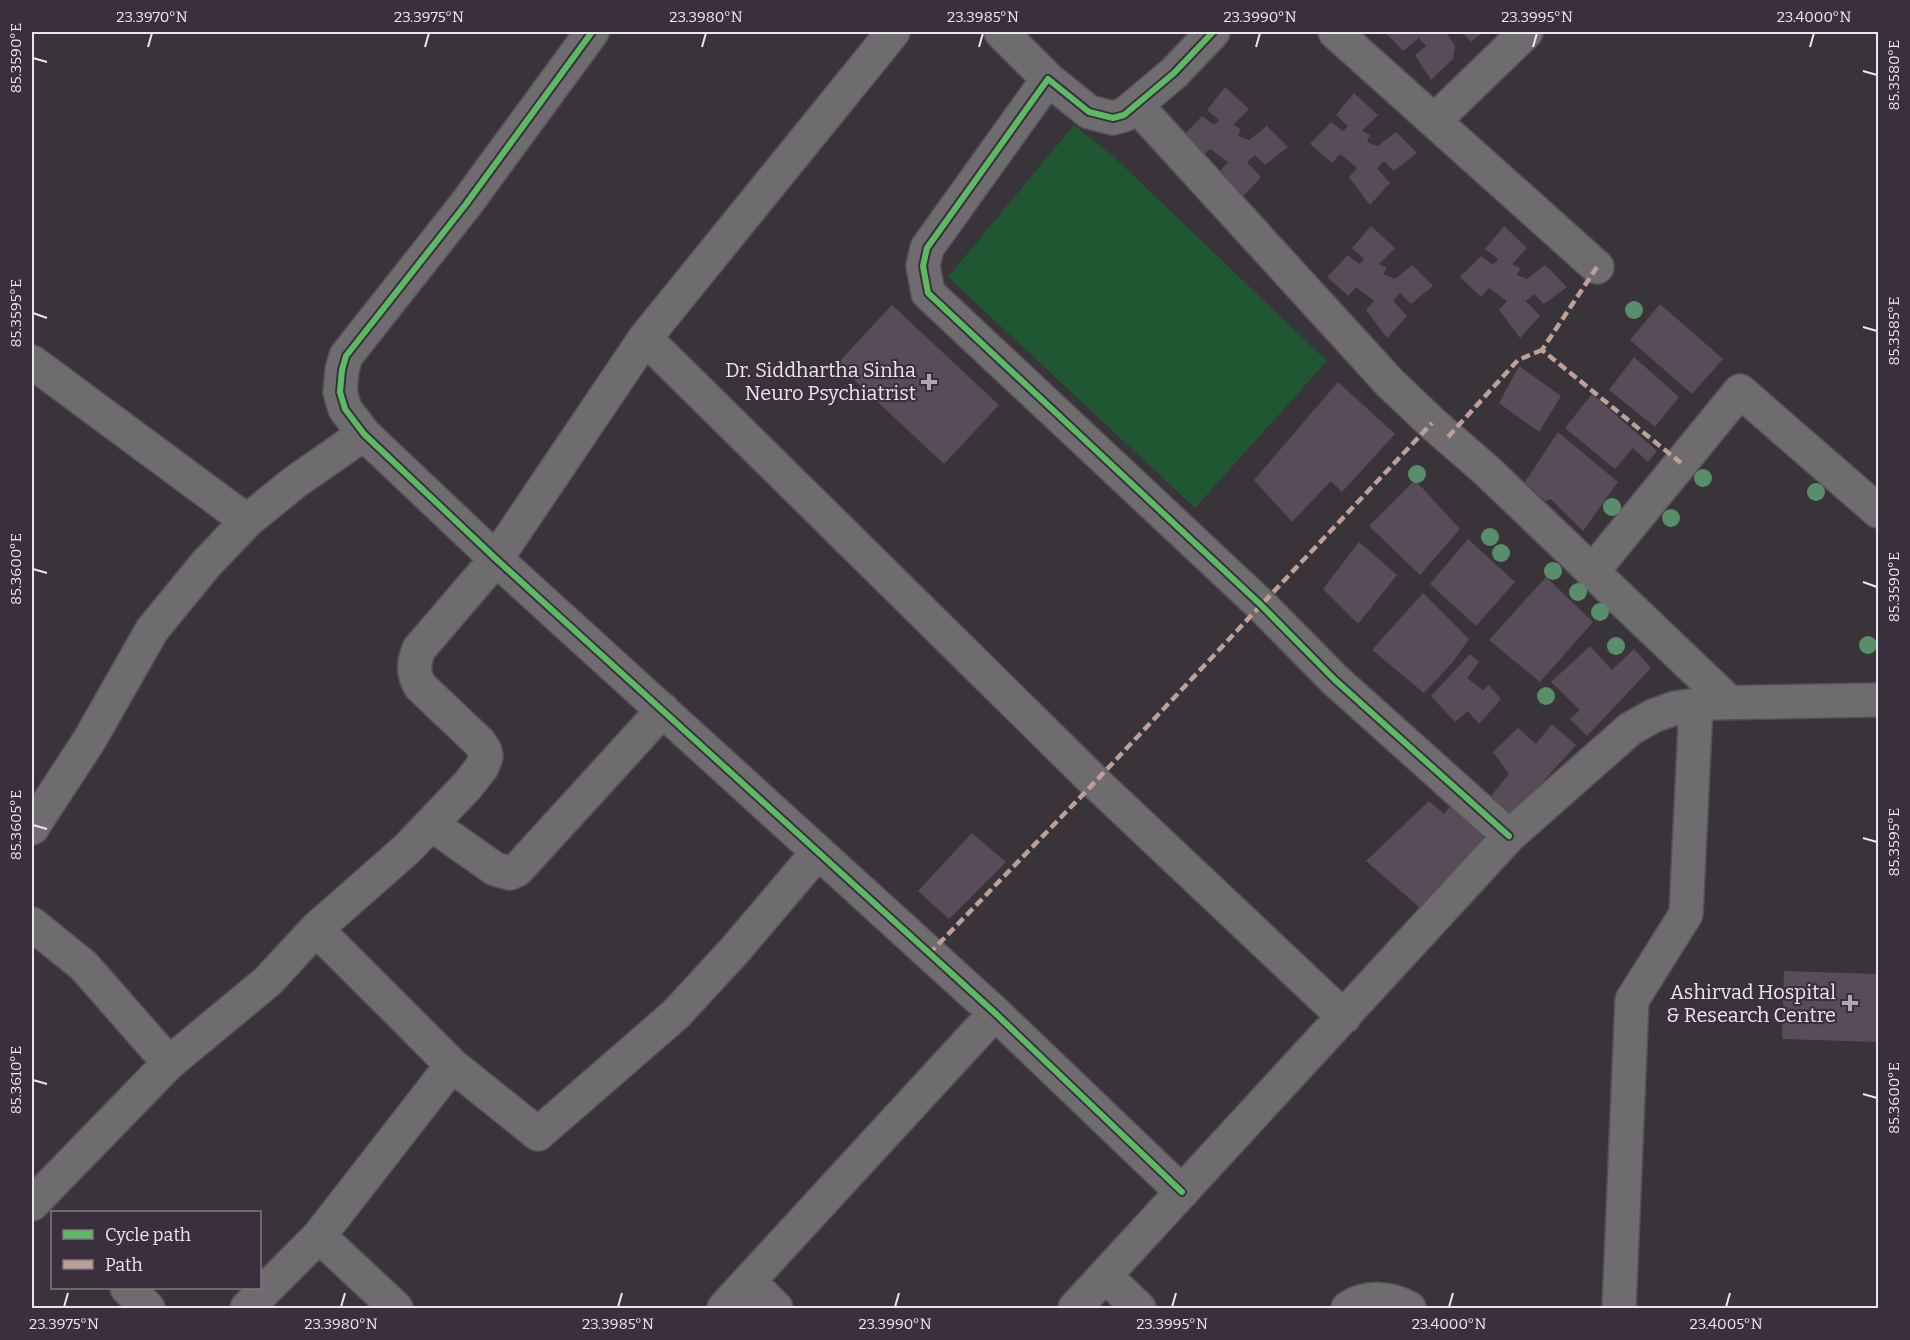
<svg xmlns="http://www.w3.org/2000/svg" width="1910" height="1340" font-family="Bitter,serif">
	<rect width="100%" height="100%" fill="#39333a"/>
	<path fill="#1f5733" d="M 1074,125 L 1113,156 L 1327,361 L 1195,508 L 948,277 Z"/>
	<path fill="#584c59" d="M 1385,32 L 1446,32 L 1455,46 L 1453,59 L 1431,80 L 1415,55 L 1426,46 L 1419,38 L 1403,51 Z
		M 1462,32 L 1483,32 L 1471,42 Z
		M 1225,87 L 1249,109 L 1233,125 L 1241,129 L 1238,136 L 1249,140 L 1267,126 L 1288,147 L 1265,165 L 1255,155 L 1247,162 L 1261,177 L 1241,199 L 1220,171 L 1228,162 L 1210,149 L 1202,157 L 1181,138 L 1202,116 L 1214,125 L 1219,120 L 1207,110 Z
		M 1354,93 L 1378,115 L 1362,131 L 1370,135 L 1367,142 L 1378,146 L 1396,132 L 1417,153 L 1394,171 L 1384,161 L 1377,168 L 1390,183 L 1370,205 L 1349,177 L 1357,168 L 1340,154 L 1332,163 L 1310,144 L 1331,122 L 1343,131 L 1348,126 L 1336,115 Z
		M 1371,226 L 1395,248 L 1379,264 L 1387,268 L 1383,274 L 1395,279 L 1412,265 L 1433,286 L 1411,304 L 1400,293 L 1393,301 L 1407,316 L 1387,338 L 1366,310 L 1374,301 L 1356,287 L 1348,296 L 1327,277 L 1348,255 L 1359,264 L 1364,259 L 1352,248 Z
		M 1504,226 L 1527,248 L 1512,264 L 1520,268 L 1517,275 L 1527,279 L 1545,265 L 1567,287 L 1544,304 L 1534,294 L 1526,301 L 1540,316 L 1520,338 L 1499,310 L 1507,301 L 1489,288 L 1481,297 L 1460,277 L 1481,256 L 1493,265 L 1498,259 L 1485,249 Z
		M 1660,304 L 1723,359 L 1692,394 L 1630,340 Z
		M 892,305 L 999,405 L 944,464 L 837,364 Z
		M 1634,357 L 1679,397 L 1655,427 L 1609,390 Z
		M 1519,366 L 1561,396 L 1539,432 L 1499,403 Z
		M 1338,382 L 1395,434 L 1342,492 L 1331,481 L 1292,522 L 1254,480 Z
		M 1592,394 L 1657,451 L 1648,462 L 1633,448 L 1615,469 L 1565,428 Z
		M 1558,432 L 1618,482 L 1583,531 L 1551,499 L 1545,501 L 1525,482 Z
		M 1415,480 L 1460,529 L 1420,575 L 1369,526 Z
		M 1468,539 L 1515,582 L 1476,626 L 1430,584 Z
		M 1359,542 L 1397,575 L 1358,624 L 1323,589 Z
		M 1546,577 L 1593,622 L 1540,682 L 1489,640 Z
		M 1423,593 L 1469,639 L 1452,663 L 1424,693 L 1372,650 Z
		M 1590,646 L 1612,670 L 1634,649 L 1651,668 L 1587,736 L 1570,719 L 1580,710 L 1551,682 Z
		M 1470,654 L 1479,662 L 1467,678 L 1483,690 L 1489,685 L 1501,699 L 1479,724 L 1468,711 L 1455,722 L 1431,696 Z
		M 1552,724 L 1576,745 L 1512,816 L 1491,796 L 1509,774 L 1493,752 L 1518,728 L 1536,744 Z
		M 1429,801 L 1444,814 L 1452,804 L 1486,840 L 1427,914 L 1366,861 Z
		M 972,833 L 1006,862 L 949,919 L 918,891 Z
		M 1784,971 L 1878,974 L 1878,1042 L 1782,1039 Z"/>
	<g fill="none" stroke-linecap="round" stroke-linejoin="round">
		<g stroke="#555056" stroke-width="36">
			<path id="minor" d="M 592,32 L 466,204 L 346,356 L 342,370 L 340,392 L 345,409 L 364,434 L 496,559 L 995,1013 L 1182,1192
				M 1001,32 L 1048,79
				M 1213,32 L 1174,73 L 1124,115 L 1113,118 L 1089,112 L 1048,79 L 927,248 L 923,266 L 928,293 L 1261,605 L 1335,680 L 1509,836
				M 1335,32 L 1597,267
				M 1137,106 L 1390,383 L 1432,423 L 1486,470 L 1729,702
				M 1434,121 L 1526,32
				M 645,338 L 1095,782 L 1344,1017
				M 32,362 L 247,521
				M 1592,572 L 1740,391 L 1878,511
				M 431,824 L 495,869 L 510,873 L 517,870 L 663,710
				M 32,828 L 90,739 L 152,630 L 206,564 L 247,521 L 295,482 L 364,434
				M 32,924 L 84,966 L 169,1063
				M 316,929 L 407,849 L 468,785 L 482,767 L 486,757 L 485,751 L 479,742 L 420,686 C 413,673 413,664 419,649 L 496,559 L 645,338 L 893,32
				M 32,1204 L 169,1063 L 268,981 L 316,929 L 452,1065 L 538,1134 L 676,1014 L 735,950 L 818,852
				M 319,1236 L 396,1308
				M 1105,1276 L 1139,1308
				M 749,1281 L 776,1308
				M 127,1288 L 148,1308
				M 247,1308 L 319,1236 L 452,1065
				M 724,1308 L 995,1013
				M 1075,1308 L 1509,836 L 1630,729 L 1653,716 L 1675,708 L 1711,703 L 1878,700
				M 1348,1308 C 1366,1296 1390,1297 1409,1308
				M 1619,1308 L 1632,1000 L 1686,914 L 1696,705"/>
		</g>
		<use href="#minor" stroke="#6f6c70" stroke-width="33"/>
		<path stroke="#bda197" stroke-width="4.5" stroke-dasharray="9 4.5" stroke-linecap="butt" d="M 1597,267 L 1542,350 L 1681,463
			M 1448,437 L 1518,360 L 1542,350
			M 929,954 L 1095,782 L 1432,423"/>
		<g stroke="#3a303d" stroke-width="10">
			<path id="cycleway" d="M 592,32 L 466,204 L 346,356 L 342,370 L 340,392 L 345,409 L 364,434 L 496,559 L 995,1013 L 1182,1192
				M 1213,32 L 1174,73 L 1124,115 L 1113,118 L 1089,112 L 1048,79 L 927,248 L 923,266 L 928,293 L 1261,605 L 1335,680 L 1509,836"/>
		</g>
		<use href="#cycleway" stroke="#5cba63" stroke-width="6"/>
	</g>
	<g fill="#598e6a">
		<circle cx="1634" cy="310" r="9"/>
		<circle cx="1417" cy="474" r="9"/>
		<circle cx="1703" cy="478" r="9"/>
		<circle cx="1816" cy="492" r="9"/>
		<circle cx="1612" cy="507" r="9"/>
		<circle cx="1671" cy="518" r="9"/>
		<circle cx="1490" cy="537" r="9"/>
		<circle cx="1501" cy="553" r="9"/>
		<circle cx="1553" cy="571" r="9"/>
		<circle cx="1578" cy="592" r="9"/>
		<circle cx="1600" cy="612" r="9"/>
		<circle cx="1868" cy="645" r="9"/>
		<circle cx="1616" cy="646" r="9"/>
		<circle cx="1546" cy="696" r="9"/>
	</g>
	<path fill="none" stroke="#ece5ed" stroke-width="2" d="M 148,47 L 152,33M 425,47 L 429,33M 702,47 L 706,33M 979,47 L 983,33M 1256,47 L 1260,33M 1533,47 L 1537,33M 1810,47 L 1814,33M 33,58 L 47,62M 1863,71 L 1877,75M 33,313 L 47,318M 1863,327 L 1877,331M 33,569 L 47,573M 1863,582 L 1877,587M 33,825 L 47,829M 1863,838 L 1877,842M 33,1080 L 47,1084M 1863,1094 L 1877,1098M 64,1307 L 68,1293M 341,1307 L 345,1293M 618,1307 L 622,1293M 895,1307 L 899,1293M 1172,1307 L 1176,1293M 1449,1307 L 1453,1293M 1726,1307 L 1730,1293"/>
	<g fill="#ada7ae" stroke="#3a303d" stroke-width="2">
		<path d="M926 373h6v6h6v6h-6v6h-6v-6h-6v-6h6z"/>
		<path d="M1847 994h6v6h6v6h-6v6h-6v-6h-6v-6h6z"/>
	</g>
	<g text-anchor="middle" stroke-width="4.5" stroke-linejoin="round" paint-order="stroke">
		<g font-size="20" fill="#ece5ed" stroke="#3a303d" text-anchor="end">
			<text x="916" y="377">Dr. Siddhartha Sinha<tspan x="916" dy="23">Neuro Psychiatrist</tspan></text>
			<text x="1836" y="999">Ashirvad Hospital<tspan x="1836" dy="23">&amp; Research Centre</tspan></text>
		</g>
	</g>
	<rect width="1910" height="1340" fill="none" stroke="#3a303d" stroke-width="66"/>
	<rect x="51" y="1211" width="210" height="78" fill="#3a303d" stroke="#817883" stroke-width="1.5"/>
	<rect x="63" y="1230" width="30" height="9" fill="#5cba63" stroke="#817883" stroke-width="1.5"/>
	<text x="105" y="1241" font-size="18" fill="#ece5ed">Cycle path</text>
	<rect x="63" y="1260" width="30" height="9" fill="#bda197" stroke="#817883" stroke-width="1.5"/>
	<text x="105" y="1271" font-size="18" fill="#ece5ed">Path</text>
	<rect x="33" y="33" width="1844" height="1274" fill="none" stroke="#ece5ed" stroke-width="2"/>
	<g font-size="15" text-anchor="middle" fill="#ece5ed">
		<text x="152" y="22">23.3970°N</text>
		<text x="429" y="22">23.3975°N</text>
		<text x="706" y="22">23.3980°N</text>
		<text x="983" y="22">23.3985°N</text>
		<text x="1260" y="22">23.3990°N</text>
		<text x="1537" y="22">23.3995°N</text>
		<text x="1814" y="22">23.4000°N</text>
		<text transform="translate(16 58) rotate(-90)" y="5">85.3590°E</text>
		<text transform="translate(1894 75) rotate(-90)" y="5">85.3580°E</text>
		<text transform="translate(16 313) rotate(-90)" y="5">85.3595°E</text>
		<text transform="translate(1894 331) rotate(-90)" y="5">85.3585°E</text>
		<text transform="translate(16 569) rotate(-90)" y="5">85.3600°E</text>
		<text transform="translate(1894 587) rotate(-90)" y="5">85.3590°E</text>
		<text transform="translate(16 825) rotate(-90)" y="5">85.3605°E</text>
		<text transform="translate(1894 842) rotate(-90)" y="5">85.3595°E</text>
		<text transform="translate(16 1080) rotate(-90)" y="5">85.3610°E</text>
		<text transform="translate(1894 1098) rotate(-90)" y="5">85.3600°E</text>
		<text x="64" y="1329">23.3975°N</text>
		<text x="341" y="1329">23.3980°N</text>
		<text x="618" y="1329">23.3985°N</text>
		<text x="895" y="1329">23.3990°N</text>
		<text x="1172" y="1329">23.3995°N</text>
		<text x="1449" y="1329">23.4000°N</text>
		<text x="1726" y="1329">23.4005°N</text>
	</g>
</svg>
